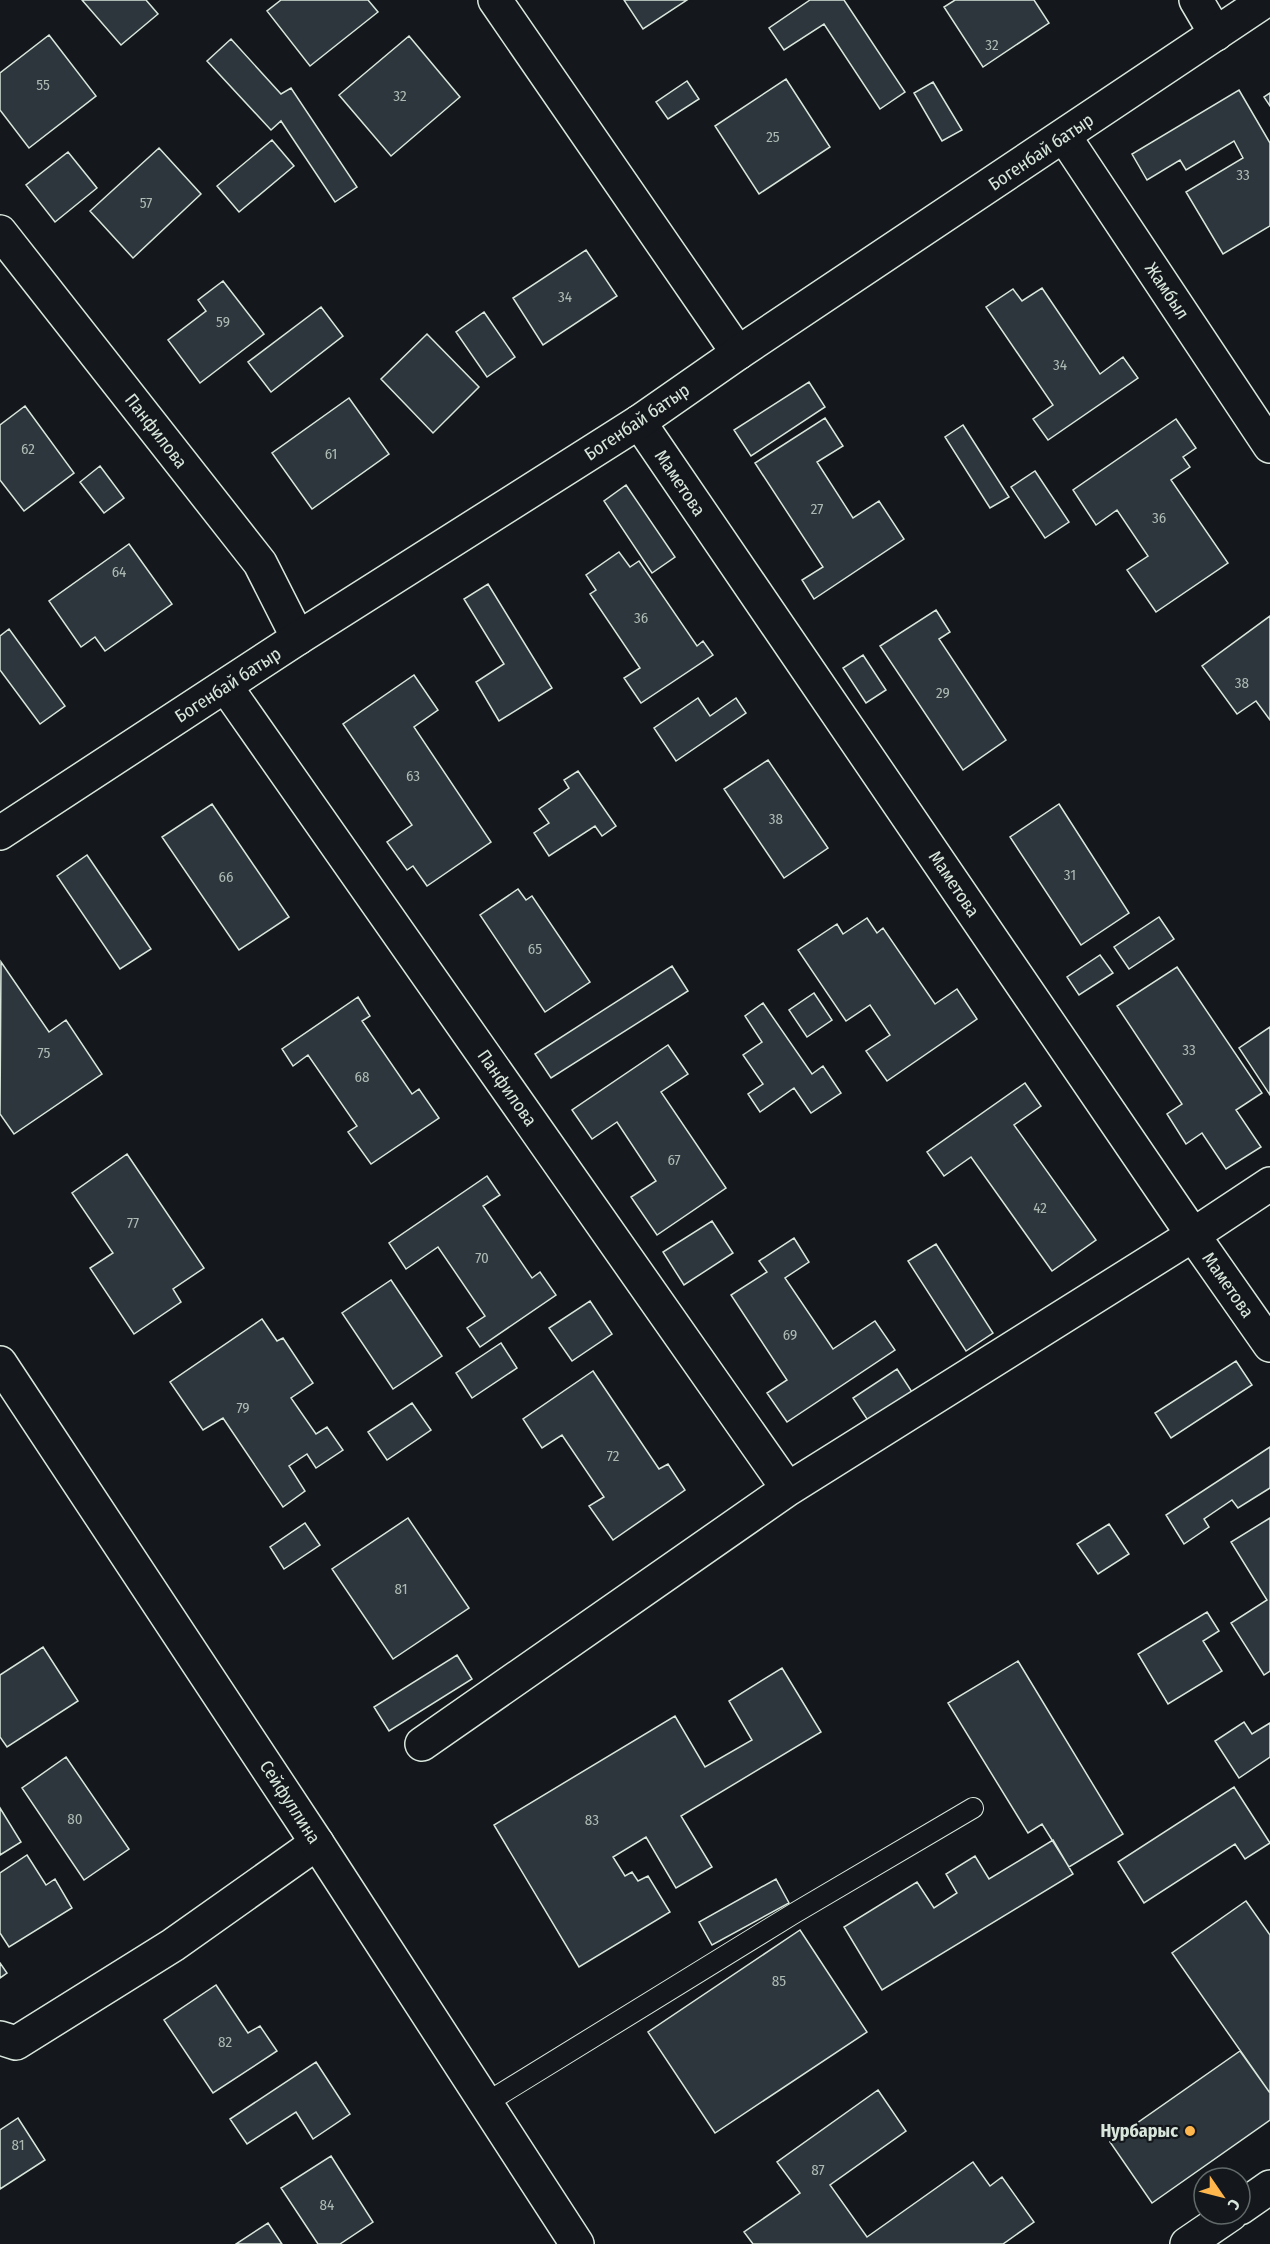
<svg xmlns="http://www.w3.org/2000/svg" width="1270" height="2244" font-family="'Fira Sans Condensed',sans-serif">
	<rect width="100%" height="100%" fill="#14181c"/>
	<path fill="#2c363c" stroke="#d8e6dc" stroke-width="1.5" d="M 82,0 L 146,0 L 158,14 L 121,45 Z
		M 281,0 L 368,0 L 378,12 L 310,66 L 267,11 Z
		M 624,0 L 687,0 L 643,29 Z
		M 810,0 L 844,0 L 905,92 L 880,109 L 824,24 L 784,50 L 769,28 Z
		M 955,0 L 1034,0 L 1049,23 L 983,67 L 944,7 Z
		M 49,35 L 96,96 L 29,148 L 0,110 L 0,73 Z
		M 409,36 L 460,97 L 391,156 L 339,95 Z
		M 231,39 L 281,94 L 291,88 L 357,187 L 335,202 L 281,121 L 271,130 L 207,61 Z
		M 786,79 L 830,147 L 759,194 L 715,126 Z
		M 687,81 L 699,99 L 668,119 L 656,102 Z
		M 933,82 L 962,130 L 942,141 L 914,93 Z
		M 1239,90 L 1270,143 L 1270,226 L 1223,254 L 1186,192 L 1243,158 L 1234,141 L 1186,170 L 1180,160 L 1147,180 L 1132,154 Z
		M 1270,93 L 1270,106 L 1264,97 Z
		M 272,140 L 294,166 L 239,212 L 217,186 Z
		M 159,148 L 201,194 L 133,258 L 90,211 Z
		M 68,152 L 97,188 L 55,222 L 26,185 Z
		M 586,250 L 617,296 L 543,345 L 513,298 Z
		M 223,281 L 264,334 L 200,383 L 168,340 L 206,311 L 198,300 Z
		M 1042,288 L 1100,374 L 1123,357 L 1138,378 L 1048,440 L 1033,419 L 1053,405 L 986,307 L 1013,289 L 1022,301 Z
		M 321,307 L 343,336 L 271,392 L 248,362 Z
		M 484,312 L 515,357 L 487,377 L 456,332 Z
		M 427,334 L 479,387 L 433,433 L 381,379 Z
		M 809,382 L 825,407 L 751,456 L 734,430 Z
		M 349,398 L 389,454 L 312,509 L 272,453 Z
		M 25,406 L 74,473 L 24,511 L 0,480 L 0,425 Z
		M 825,418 L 843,446 L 817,462 L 853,518 L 879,501 L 904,539 L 814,599 L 802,580 L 823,567 L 755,463 Z
		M 1176,419 L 1196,448 L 1183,457 L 1190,467 L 1171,480 L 1228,563 L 1156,612 L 1127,570 L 1148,556 L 1117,510 L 1096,525 L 1073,490 Z
		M 963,425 L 1009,497 L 990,508 L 945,437 Z
		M 100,466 L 124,498 L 104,513 L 80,482 Z
		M 1035,471 L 1069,522 L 1045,538 L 1011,487 Z
		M 626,485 L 675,557 L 652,573 L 604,501 Z
		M 129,544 L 172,604 L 105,651 L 95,637 L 81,647 L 49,601 Z
		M 619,552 L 630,567 L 639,561 L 697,646 L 703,641 L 713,655 L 641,703 L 624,678 L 640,668 L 590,594 L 596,590 L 586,575 Z
		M 488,584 L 552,688 L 499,721 L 476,682 L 504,664 L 464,599 Z
		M 936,610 L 950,632 L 939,639 L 1006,740 L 963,770 L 880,646 Z
		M 1270,616 L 1270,720 L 1256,701 L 1237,714 L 1202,666 Z
		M 9,629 L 65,706 L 40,724 L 0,670 L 0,636 Z
		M 863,655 L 886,690 L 866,703 L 843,668 Z
		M 414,675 L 438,710 L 414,727 L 491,842 L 427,886 L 413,866 L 407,870 L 387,842 L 412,825 L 343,724 Z
		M 698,698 L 710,716 L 736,698 L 746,713 L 676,761 L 654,728 Z
		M 768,760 L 828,848 L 784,878 L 724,789 Z
		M 578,771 L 616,826 L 602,836 L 595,826 L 549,856 L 534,833 L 549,823 L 539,809 L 569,788 L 564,780 Z
		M 212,804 L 289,917 L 239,950 L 162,837 Z
		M 1059,804 L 1129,913 L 1081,945 L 1010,837 Z
		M 87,855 L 151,949 L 120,969 L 57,876 Z
		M 518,889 L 526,900 L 532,896 L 590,982 L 545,1012 L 480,915 Z
		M 1159,917 L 1174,939 L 1129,969 L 1114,947 Z
		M 867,918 L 877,933 L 883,928 L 935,1004 L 957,989 L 977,1019 L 887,1081 L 866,1051 L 890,1035 L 870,1005 L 846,1021 L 798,950 L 837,924 L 843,934 Z
		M 1100,955 L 1113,973 L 1079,995 L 1067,977 Z
		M 1,962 L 49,1032 L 66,1020 L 102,1074 L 14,1134 L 0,1114 Z
		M 672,966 L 688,991 L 551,1078 L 535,1054 Z
		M 1177,967 L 1262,1093 L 1236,1110 L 1261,1147 L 1226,1169 L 1202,1133 L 1186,1144 L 1167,1114 L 1182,1104 L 1117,1006 Z
		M 814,993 L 832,1020 L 807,1037 L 789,1010 Z
		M 358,997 L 370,1016 L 362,1021 L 412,1094 L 419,1089 L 439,1118 L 371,1164 L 348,1132 L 357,1126 L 308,1055 L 293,1066 L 282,1049 Z
		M 763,1003 L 812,1074 L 823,1066 L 841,1093 L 811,1113 L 794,1088 L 760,1112 L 748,1094 L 763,1084 L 743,1055 L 762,1042 L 745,1016 Z
		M 1270,1027 L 1270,1095 L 1239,1048 Z
		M 668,1045 L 688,1074 L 661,1092 L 726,1188 L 657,1235 L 631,1197 L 656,1181 L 617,1122 L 592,1139 L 572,1110 Z
		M 1025,1083 L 1041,1106 L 1014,1125 L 1096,1240 L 1052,1271 L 971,1157 L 944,1176 L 927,1152 Z
		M 127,1154 L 204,1268 L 173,1289 L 181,1302 L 134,1334 L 90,1268 L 113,1253 L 72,1193 Z
		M 487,1176 L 500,1195 L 483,1206 L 532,1278 L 540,1272 L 556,1295 L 480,1347 L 467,1328 L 485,1316 L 438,1247 L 406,1269 L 389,1243 Z
		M 712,1221 L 733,1253 L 684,1285 L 663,1252 Z
		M 794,1238 L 809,1262 L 785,1278 L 833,1349 L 875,1321 L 895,1350 L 787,1422 L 767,1393 L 787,1380 L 731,1295 L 767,1272 L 759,1261 Z
		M 936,1244 L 993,1333 L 966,1351 L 908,1261 Z
		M 391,1280 L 442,1356 L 393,1389 L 342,1313 Z
		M 590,1301 L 612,1334 L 572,1361 L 549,1328 Z
		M 262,1319 L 277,1341 L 283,1338 L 313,1383 L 291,1398 L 316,1434 L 327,1427 L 343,1450 L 316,1468 L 307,1454 L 289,1466 L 305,1491 L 283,1507 L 223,1418 L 203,1430 L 170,1382 Z
		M 501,1343 L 517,1368 L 472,1398 L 456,1373 Z
		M 1236,1361 L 1252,1385 L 1171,1438 L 1155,1413 Z
		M 897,1369 L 912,1392 L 869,1422 L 853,1398 Z
		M 593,1371 L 659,1469 L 668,1464 L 685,1490 L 613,1540 L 589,1506 L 604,1497 L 562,1435 L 542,1448 L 523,1419 Z
		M 412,1403 L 431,1430 L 387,1460 L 368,1432 Z
		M 1270,1447 L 1270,1488 L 1238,1508 L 1232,1500 L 1204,1519 L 1209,1527 L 1184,1544 L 1166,1515 Z
		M 408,1518 L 469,1608 L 393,1659 L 332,1569 Z
		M 1270,1518 L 1270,1671 L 1264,1675 L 1231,1623 L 1267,1600 L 1231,1542 Z
		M 305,1523 L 320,1545 L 284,1569 L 270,1547 Z
		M 1109,1524 L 1129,1554 L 1098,1574 L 1077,1544 Z
		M 1207,1612 L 1219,1631 L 1203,1641 L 1222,1671 L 1168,1704 L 1138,1654 Z
		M 43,1647 L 78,1701 L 7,1747 L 0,1737 L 0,1675 Z
		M 457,1655 L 472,1679 L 389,1731 L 374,1707 Z
		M 1018,1661 L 1123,1834 L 1069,1867 L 1042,1824 L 1028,1833 L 948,1703 Z
		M 782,1668 L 821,1732 L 681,1816 L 712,1867 L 676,1888 L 646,1837 L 613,1857 L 625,1876 L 632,1872 L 638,1881 L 648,1876 L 670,1912 L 579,1967 L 494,1825 L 675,1716 L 705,1767 L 752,1740 L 729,1701 Z
		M 1244,1722 L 1252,1734 L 1270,1723 L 1270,1757 L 1239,1778 L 1215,1741 Z
		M 66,1757 L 129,1849 L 84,1880 L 22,1788 Z
		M 1234,1787 L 1270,1843 L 1245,1859 L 1235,1844 L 1144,1903 L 1118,1862 Z
		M 0,1808 L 21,1842 L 0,1855 Z
		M 1053,1840 L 1073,1874 L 882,1990 L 844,1927 L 917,1882 L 934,1908 L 957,1893 L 946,1874 L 975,1856 L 989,1879 Z
		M 27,1855 L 46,1885 L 55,1879 L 72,1908 L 9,1947 L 0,1933 L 0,1873 Z
		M 776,1879 L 789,1903 L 712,1945 L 699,1922 Z
		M 1246,1901 L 1270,1935 L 1270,2093 L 1172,1953 Z
		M 800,1930 L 867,2032 L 715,2133 L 648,2032 Z
		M 0,1963 L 7,1973 L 0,1978 Z
		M 216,1985 L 248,2033 L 260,2026 L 277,2051 L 213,2093 L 164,2020 Z
		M 1240,2051 L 1270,2093 L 1270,2120 L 1152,2203 L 1110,2142 Z
		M 316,2062 L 350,2114 L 313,2139 L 296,2112 L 247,2144 L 230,2119 Z
		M 878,2090 L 906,2131 L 830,2185 L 867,2237 L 973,2162 L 990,2186 L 1002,2177 L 1034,2222 L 1003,2244 L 753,2244 L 744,2232 L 800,2193 L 777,2162 Z
		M 18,2118 L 45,2160 L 0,2189 L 0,2130 Z
		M 331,2156 L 373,2222 L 340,2244 L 318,2244 L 281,2188 Z
		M 268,2223 L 282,2244 L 236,2244 Z"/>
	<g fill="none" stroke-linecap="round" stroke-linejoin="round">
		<g stroke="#d8e6dc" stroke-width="22">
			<path id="lane" d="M 486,2103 L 793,1914 L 973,1808"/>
		</g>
		<g stroke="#d8e6dc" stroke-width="36">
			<path id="street" d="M 495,0 L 738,353
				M 1196,0 L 1216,34
				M 1064,136 L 1270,446
				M 0,232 L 260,563 L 298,638
				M 639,422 L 1193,1235 L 1270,1345
				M 226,687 L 788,1489
				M 422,1744 L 788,1489 L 1193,1235 L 1270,1184
				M 0,2038 L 16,2043 L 173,1945 L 317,1843
				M 1240,2208 L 1270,2187
				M 1187,2244 L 1231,2214"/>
		</g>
		<g stroke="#d8e6dc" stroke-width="36">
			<path id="secondary" d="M 0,833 L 298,638 L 639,422 L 738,353 L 1266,0
				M 0,1363 L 317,1843 L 577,2244"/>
		</g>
		<use href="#lane" stroke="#14181c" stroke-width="20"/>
		<use href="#street" stroke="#14181c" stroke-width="33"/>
		<use href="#secondary" stroke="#14181c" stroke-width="33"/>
	</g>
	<circle fill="#ffb74d" stroke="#14181c" stroke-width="2" cx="1190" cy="2131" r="6"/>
	<g text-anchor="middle" stroke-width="4.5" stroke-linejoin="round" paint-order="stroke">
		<g font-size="15" fill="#adbab4">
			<text x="992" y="50">32</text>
			<text x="43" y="90">55</text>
			<text x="400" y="101">32</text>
			<text x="773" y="142">25</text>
			<text x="1243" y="180">33</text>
			<text x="146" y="208">57</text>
			<text x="565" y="302">34</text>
			<text x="223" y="327">59</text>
			<text x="1060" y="370">34</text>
			<text x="28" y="454">62</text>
			<text x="331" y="459">61</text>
			<text x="817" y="514">27</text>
			<text x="1159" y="523">36</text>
			<text x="119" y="577">64</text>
			<text x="641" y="623">36</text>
			<text x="1242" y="688">38</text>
			<text x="943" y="698">29</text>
			<text x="413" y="781">63</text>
			<text x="776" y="824">38</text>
			<text x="1070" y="880">31</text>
			<text x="226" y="882">66</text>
			<text x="535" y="954">65</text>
			<text x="1189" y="1055">33</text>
			<text x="44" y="1058">75</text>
			<text x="362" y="1082">68</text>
			<text x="674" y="1165">67</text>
			<text x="1040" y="1213">42</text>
			<text x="133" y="1228">77</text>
			<text x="482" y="1263">70</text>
			<text x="790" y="1340">69</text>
			<text x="243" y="1413">79</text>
			<text x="613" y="1461">72</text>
			<text x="401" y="1594">81</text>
			<text x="75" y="1824">80</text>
			<text x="592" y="1825">83</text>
			<text x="779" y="1986">85</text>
			<text x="225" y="2047">82</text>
			<text x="18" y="2150">81</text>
			<text x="818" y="2175">87</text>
			<text x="327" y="2210">84</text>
		</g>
		<g font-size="18" fill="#d8e6dc" stroke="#14181c">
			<text transform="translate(1041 152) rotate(-34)" y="6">Богенбай батыр</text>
			<text transform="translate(1167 291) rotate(56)" y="6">Жамбыл</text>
			<text transform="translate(637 422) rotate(-34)" y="6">Богенбай батыр</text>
			<text transform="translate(156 431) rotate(52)" y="6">Панфилова</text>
			<text transform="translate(680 483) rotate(56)" y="6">Маметова</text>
			<text transform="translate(228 685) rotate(-33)" y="6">Богенбай батыр</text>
			<text transform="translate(954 884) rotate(56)" y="6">Маметова</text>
			<text transform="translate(507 1088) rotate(55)" y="6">Панфилова</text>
			<text transform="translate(1228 1285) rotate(55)" y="6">Маметова</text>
			<text transform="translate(290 1802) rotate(57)" y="6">Сейфуллина</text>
		</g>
		<g font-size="18" font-weight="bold" fill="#d8e6dc" stroke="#14181c" text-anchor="end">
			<text x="1178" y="2137">Нурбарыс</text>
		</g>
	</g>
	<g transform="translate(1222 2196) rotate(125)"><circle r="28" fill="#14181c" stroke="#626a69" stroke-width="1.5"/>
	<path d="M0-4.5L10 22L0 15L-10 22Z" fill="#ffb74d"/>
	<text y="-9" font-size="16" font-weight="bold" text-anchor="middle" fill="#d8e6dc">С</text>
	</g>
</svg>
